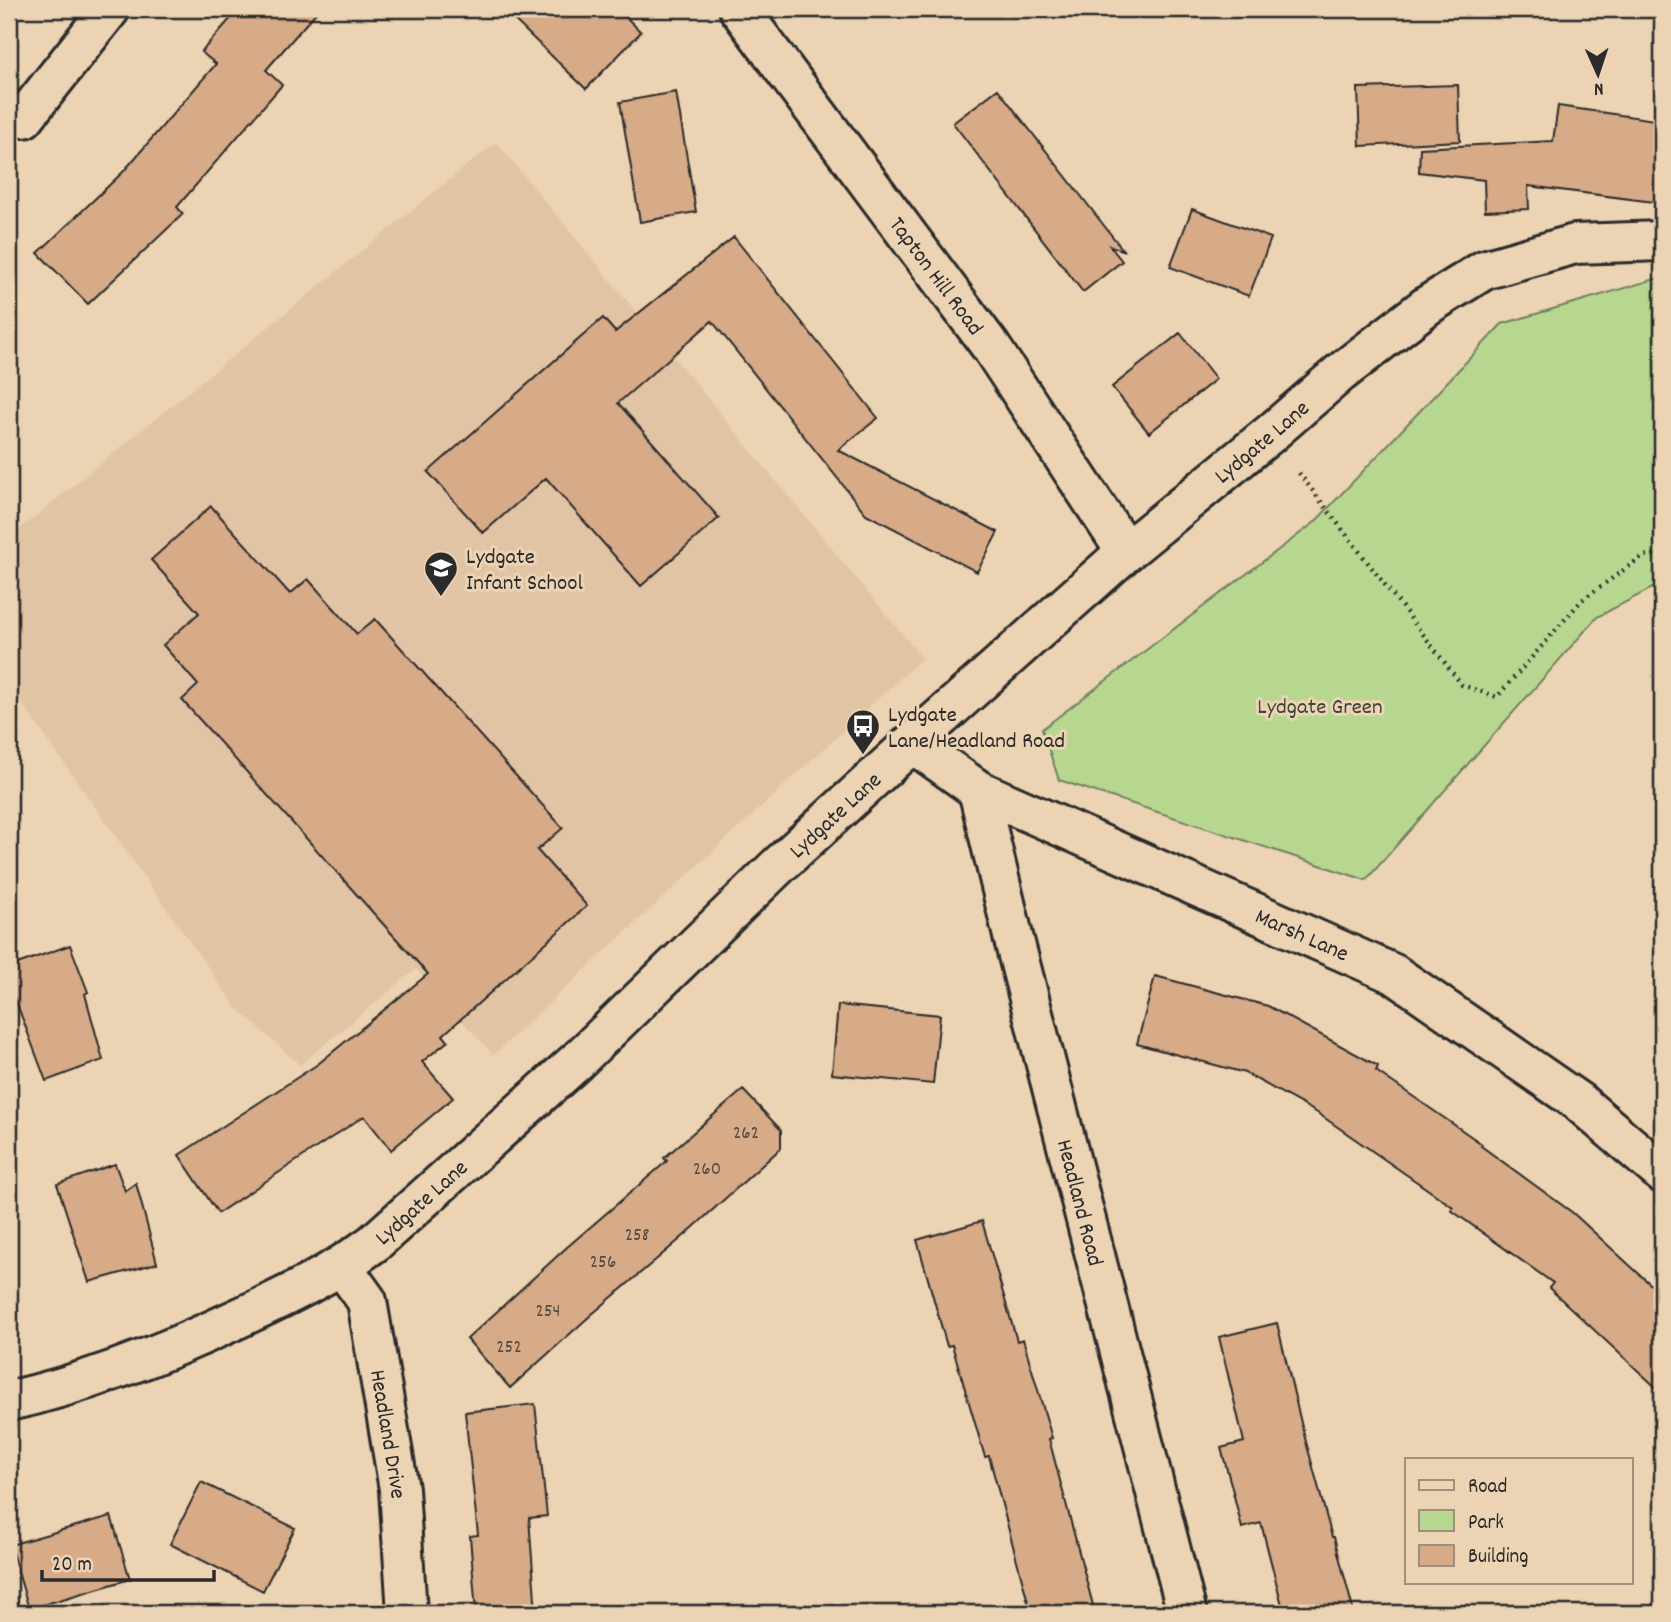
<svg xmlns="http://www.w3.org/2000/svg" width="1671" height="1622" font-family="Dekko,sans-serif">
	<rect width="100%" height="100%" fill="#ebd3b3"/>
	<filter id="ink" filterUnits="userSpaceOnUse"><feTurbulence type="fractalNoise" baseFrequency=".0143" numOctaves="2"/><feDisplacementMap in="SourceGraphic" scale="14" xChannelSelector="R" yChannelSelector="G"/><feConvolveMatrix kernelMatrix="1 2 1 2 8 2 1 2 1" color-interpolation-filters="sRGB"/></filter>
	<g filter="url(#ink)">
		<path fill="#e1c4a4" d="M 496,142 L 922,658 L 493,1055 L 416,969 L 300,1065 L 236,1007 L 9,685 L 9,538 Z"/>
		<path fill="#b7d791" stroke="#71815e" stroke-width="2" d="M 1662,277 L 1662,583 L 1597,617 L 1366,880 L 1059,780 L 1042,729 L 1315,522 L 1502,324 Z"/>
		<path fill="#d7aa88" stroke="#2b2b2b" stroke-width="2" d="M 239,9 L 319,9 L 266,70 L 282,85 L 177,207 L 183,214 L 88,304 L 38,253 L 123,172 L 216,64 L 201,52 Z
			M 503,9 L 618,9 L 641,32 L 586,89 Z
			M 1458,85 L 1460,141 L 1360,146 L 1358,88 Z
			M 998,89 L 1123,250 L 1110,246 L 1122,261 L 1083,292 L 953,123 Z
			M 676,92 L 696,212 L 640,222 L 620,102 Z
			M 1558,106 L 1662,121 L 1662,203 L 1528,186 L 1529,209 L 1485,211 L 1484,180 L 1419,172 L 1420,148 L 1553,141 Z
			M 1192,209 L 1271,238 L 1249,296 L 1170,267 Z
			M 734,237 L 878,418 L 838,450 L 998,532 L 977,572 L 866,514 L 712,321 L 618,403 L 719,518 L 641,586 L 546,478 L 483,533 L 428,472 L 603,318 L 615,332 Z
			M 1180,333 L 1216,379 L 1149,433 L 1112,387 Z
			M 211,506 L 290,594 L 308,579 L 357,634 L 375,619 L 563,828 L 537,850 L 587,906 L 443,1035 L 448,1041 L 422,1062 L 453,1098 L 391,1150 L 364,1116 L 218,1213 L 179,1155 L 318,1064 L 428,974 L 182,700 L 198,685 L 163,645 L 199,613 L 151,560 Z
			M 70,945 L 88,992 L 85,994 L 103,1060 L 46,1081 L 9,983 L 9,967 Z
			M 1155,976 L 1268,1006 L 1378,1066 L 1376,1071 L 1482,1144 L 1481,1146 L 1573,1213 L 1662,1295 L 1662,1393 L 1549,1288 L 1553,1283 L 1451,1210 L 1453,1207 L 1316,1112 L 1245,1073 L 1137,1044 Z
			M 838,1005 L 940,1015 L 933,1084 L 832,1074 Z
			M 743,1090 L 781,1130 L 781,1148 L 685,1235 L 591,1315 L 510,1388 L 467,1339 L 566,1248 L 667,1161 L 664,1158 L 703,1124 Z
			M 115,1164 L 125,1191 L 136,1183 L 157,1263 L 89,1282 L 57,1184 Z
			M 982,1221 L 1017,1341 L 1023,1339 L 1052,1438 L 1049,1439 L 1095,1613 L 1031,1613 L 989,1456 L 985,1457 L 952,1345 L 947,1346 L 917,1240 Z
			M 1277,1323 L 1302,1427 L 1332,1537 L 1334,1537 L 1354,1613 L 1284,1613 L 1261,1523 L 1242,1528 L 1232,1488 L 1221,1448 L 1244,1442 L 1219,1337 Z
			M 535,1404 L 547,1516 L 529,1518 L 536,1613 L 476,1613 L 470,1536 L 478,1535 L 465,1412 Z
			M 201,1482 L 295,1528 L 263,1591 L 170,1544 Z
			M 111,1516 L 130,1579 L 29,1609 L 10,1545 Z"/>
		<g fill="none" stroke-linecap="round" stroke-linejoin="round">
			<g stroke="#2b2b2b" stroke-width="44">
				<g id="minor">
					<path id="s1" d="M 739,9 L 991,347 L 1126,552"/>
					<path d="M 24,118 L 110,9"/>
					<path id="s2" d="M 912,743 L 978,790 L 1394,974 L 1579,1102 L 1662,1173"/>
					<path id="s3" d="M 978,790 L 1013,936 L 1187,1613"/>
					<path id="s4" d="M 342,1266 L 367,1301 L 399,1489 L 407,1613"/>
					<path id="s5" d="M 9,1401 C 89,1383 165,1353 239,1318 C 287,1296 332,1274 374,1243 L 576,1062 L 778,866 L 912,743 L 1126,552 L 1270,434 L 1340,373 L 1428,305 L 1484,270 L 1575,244 L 1662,241"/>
				</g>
			</g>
			<path stroke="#2b2b2b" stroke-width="4.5" stroke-dasharray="2 5" stroke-linecap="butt" d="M 1299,473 L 1462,685 L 1497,697 L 1582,600 L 1643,556 L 1662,554"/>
			<use href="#minor" stroke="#ebd3b3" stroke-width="38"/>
		</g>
	</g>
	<defs>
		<g id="school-pin" transform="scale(1.75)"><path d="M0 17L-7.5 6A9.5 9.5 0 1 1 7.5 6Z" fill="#2b2b2b" stroke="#ebd3b3"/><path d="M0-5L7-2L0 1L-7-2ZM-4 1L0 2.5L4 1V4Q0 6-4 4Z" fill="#fff"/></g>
		<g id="bus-pin" transform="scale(1.75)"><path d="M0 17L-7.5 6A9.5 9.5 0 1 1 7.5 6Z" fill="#2b2b2b" stroke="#ebd3b3"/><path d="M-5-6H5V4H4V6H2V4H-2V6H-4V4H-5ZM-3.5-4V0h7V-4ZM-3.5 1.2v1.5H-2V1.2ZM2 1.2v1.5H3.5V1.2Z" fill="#fff"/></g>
	</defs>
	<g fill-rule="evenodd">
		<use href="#school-pin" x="441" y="568"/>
		<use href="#bus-pin" x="863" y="726"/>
	</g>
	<g text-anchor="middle" stroke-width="6" stroke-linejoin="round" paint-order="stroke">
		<g font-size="19" fill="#564b42">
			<text x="746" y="1138">262</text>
			<text x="707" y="1174">260</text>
			<text x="637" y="1240">258</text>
			<text x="603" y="1267">256</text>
			<text x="548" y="1316">254</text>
			<text x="509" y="1352">252</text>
		</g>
		<g font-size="23" fill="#2b2b2b" stroke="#ebd3b3">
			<text dy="8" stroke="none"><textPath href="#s1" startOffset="332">Tapton Hill Road</textPath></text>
			<text dy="8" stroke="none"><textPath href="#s5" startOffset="1596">Lydgate Lane</textPath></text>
			<text dy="8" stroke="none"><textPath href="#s5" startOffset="1029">Lydgate Lane</textPath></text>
			<text dy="8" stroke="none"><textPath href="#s2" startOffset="436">Marsh Lane</textPath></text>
			<text dy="8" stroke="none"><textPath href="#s5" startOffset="462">Lydgate Lane</textPath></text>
			<text dy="8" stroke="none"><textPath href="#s3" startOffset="425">Headland Road</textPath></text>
			<text dy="8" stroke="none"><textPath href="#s4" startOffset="178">Headland Drive</textPath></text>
		</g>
		<g font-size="23" fill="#2b2b2b" stroke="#ebd3b3" text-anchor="start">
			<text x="466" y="563">Lydgate<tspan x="466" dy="26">Infant School</tspan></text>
			<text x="888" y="721">Lydgate<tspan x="888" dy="26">Lane/Headland Road</tspan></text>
		</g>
		<g font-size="23" fill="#40453a" stroke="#ebd3b3">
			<text x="1320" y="713">Lydgate Green</text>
		</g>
	</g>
	<rect width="1671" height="1622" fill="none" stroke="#ebd3b3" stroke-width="35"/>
	<rect x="18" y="18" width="1636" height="1587" fill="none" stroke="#2b2b2b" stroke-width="2.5" filter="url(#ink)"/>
	<rect x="1405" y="1458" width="228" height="126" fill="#ebd3b3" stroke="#9e907d" stroke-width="2"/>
	<rect x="1419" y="1480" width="35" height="10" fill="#ebd3b3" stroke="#9e907d" stroke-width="2"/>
	<text x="1468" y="1492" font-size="21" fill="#2b2b2b">Road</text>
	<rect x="1419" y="1510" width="35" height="21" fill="#b7d791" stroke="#9e907d" stroke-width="2"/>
	<text x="1468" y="1528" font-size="21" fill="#2b2b2b">Park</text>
	<rect x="1419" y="1545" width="35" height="21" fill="#d7aa88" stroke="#9e907d" stroke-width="2"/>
	<text x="1468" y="1562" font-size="21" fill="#2b2b2b">Building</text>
	<g transform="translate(1598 74) rotate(177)" stroke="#ebd3b3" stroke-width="5" paint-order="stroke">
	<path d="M0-5L12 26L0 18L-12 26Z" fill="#2b2b2b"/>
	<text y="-10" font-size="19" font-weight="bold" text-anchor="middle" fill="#2b2b2b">N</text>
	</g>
	<path d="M42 1570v10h172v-10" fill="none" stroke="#2b2b2b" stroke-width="3.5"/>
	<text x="52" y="1570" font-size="21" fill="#2b2b2b" stroke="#ebd3b3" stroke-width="5" paint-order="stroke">20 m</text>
</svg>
